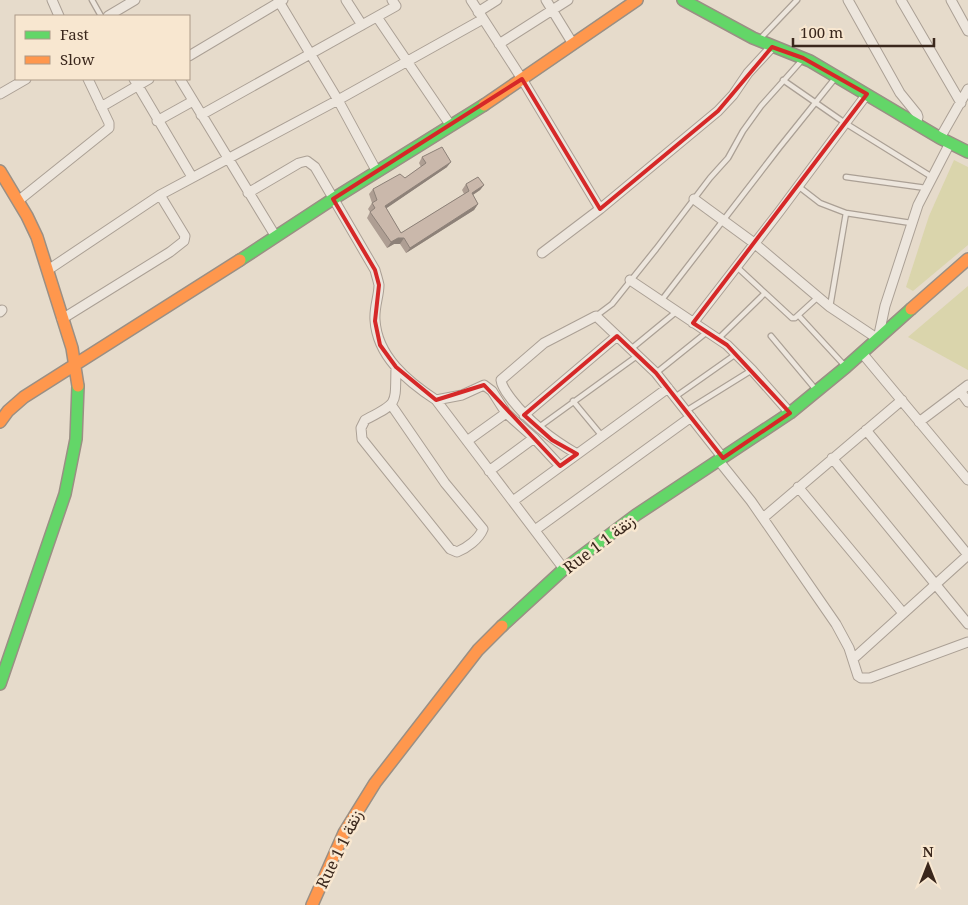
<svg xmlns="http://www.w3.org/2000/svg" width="968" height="905" font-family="'Noto Serif',Vazirmatn,serif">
	<rect width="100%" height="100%" fill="#e6dbcb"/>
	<path fill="#dad5ac" d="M 954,160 L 968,167 L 968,245 L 913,291 L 906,287 L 929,216 Z
		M 968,286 L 968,370 L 908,337 Z"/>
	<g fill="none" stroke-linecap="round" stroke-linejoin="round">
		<g stroke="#aba095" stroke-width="7">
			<path id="lane" d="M 92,0 L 101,16
				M 759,40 L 797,0
				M 783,80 L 845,123 L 932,177
				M 846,177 L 926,188
				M 798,186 L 820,203 L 846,213 L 911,223
				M 737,267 L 765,293
				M 661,301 L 779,148 L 836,77
				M 830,307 L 846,213
				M 596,316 L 612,304 L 656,249 L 710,178 L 728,158 L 743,131 L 761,106 L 803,59
				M 799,316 L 845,366
				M 771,336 L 817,391
				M 718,339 L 765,293 L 792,318 L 795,318 L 818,297
				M 631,349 L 676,312
				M 656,373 L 707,332
				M 675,397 L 736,354
				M 573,401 L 602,436
				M 686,411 L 752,370
				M 539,427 L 637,356"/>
		</g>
		<g stroke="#aba095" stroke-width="11">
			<path id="street" d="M 52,0 L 59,16
				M 278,0 L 338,100 L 377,172
				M 346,0 L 362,25
				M 471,0 L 522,79 L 600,209
				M 546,0 L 573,44
				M 848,0 L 900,93 L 917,114 L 918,117 L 916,124
				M 901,0 L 961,103
				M 951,0 L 968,31
				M 478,12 L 497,0
				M 108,16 L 135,0
				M 377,17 L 451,126
				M 499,44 L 568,0
				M 189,56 L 283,0
				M 134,79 L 192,177
				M 180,79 L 276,237
				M 0,94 L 26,79
				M 101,107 L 149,79
				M 201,115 L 396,6 L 392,0
				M 157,121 L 193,101
				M 940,138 L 968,89
				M 248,193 L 299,163 L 307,161 L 315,167 L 375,270 C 376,274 378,280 379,285 C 379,296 374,307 375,320 C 377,356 407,381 436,400 L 564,569
				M 694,199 L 754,243 L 830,307 L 878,339 L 885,306 L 918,205 L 950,143
				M 18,201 L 109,128 L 109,123 L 88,79
				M 542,253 L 600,209 L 718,111 L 733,95 L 748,73 L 772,47
				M 48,270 L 160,195 L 338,100 L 483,19
				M 630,280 L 727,345 L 752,370 L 790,413
				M 0,312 L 2,310
				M 62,319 L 170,252 L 184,241 L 185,236 L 160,195
				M 693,323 L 779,212 L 867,94
				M 862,353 L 968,480
				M 960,391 L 968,402
				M 436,400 L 462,395 L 484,385 L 492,391 L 506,413 L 534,438 L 560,466
				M 392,406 L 445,483 L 483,529 C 479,539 467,548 457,552 L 450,549 L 362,439 L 361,428 L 365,420 C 399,402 395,406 396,367
				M 524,415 L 617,336
				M 919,422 L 968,385
				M 866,430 L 968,555
				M 467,441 L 506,413
				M 577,454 C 551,439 530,423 512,400 C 507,393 502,388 501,380 L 544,343 L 596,316 L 656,373 L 723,458
				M 832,458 L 968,624
				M 719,461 L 751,501 L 836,624 L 849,648 L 858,676 L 861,678 L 870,678 L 968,642
				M 489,471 L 534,438
				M 798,487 L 903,613
				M 513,501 L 668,388
				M 763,518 L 902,400
				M 535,530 L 691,417
				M 853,659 L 968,555"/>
		</g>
		<g stroke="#9a8f84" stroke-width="14">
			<path id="fast" d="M 683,0 L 753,38 L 810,61 L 940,138 L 968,152
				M 240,260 L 333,199 L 484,105
				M 502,626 L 564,569 L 636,515 L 790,413 L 846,367 L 911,309
				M 0,684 L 65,494 L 76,439 L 78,386"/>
		</g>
		<g stroke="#9a8f84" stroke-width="14">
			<path id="slow" d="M 484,105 L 637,0
				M 0,171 L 27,216 L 37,237 L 72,348 L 78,386
				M 911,309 L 968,259
				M 0,422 L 8,411 L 24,397 L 240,260
				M 312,905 L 344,833 L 375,783 L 478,650 L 502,626"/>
		</g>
		<use href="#lane" stroke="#ede6dd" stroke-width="4.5"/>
		<use href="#street" stroke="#ede6dd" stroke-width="9"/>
		<use href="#fast" stroke="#63d668" stroke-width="11"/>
		<use href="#slow" stroke="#ff974d" stroke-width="11"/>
	</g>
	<path fill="#ae9e93" d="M 422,157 L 447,167 L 386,208 L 401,233 L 464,194 L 462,190 L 466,184 L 484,185 L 480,190 L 473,195 L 478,204 L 474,210 L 406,253 L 400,244 L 394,244 L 387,248 L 367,218 L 370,212 L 368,209 L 372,203 L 369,194 L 373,189 L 405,178 L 421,167 L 419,163 Z"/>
	<path fill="#8d8178" d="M 451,162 L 447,167 L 381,212 L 385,206 Z
		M 484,185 L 480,190 L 468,198 L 472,193 Z
		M 478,204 L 474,210 L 406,253 L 410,248 Z
		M 398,238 L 404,238 L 400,244 L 394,244 L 387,248 L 391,242 Z"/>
	<path fill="#cab8ab" stroke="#8d8178" d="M 442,147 L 451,162 L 385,206 L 401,233 L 469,191 L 466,184 L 478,177 L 484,185 L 472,193 L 478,204 L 410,248 L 404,238 L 398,238 L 391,242 L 370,212 L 375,208 L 372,203 L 377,200 L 373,189 L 400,174 L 405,178 L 426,163 L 422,157 Z"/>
	<path fill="none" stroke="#d62828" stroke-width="4" stroke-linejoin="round" d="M 772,47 L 803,58 L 867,94 L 693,323 L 727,345 L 790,413 L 723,458 L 656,373 L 617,336 L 524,415 L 552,440 L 577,454 L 560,466 L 484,385 L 436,400 L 396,367 L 380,345 L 375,321 L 379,285 L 375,270 L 333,199 L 522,79 L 600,209 L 718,111 Z"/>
	<g text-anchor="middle" stroke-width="5" stroke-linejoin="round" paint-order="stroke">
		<g font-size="16" fill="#3a271c" stroke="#f8e7d0">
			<text transform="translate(599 544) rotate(-37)" y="6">Rue 1 زنقة 1</text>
			<text transform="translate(339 849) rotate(-64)" y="6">Rue 1 زنقة 1</text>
		</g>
	</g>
	<rect x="15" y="15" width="175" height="65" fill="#f8e7d0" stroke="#ac9a88"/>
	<rect x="25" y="31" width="25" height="8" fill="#63d668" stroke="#ac9a88"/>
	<text x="60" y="40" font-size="15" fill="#3a271c">Fast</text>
	<rect x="25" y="56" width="25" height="8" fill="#ff974d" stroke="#ac9a88"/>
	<text x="60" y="65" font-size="15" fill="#3a271c">Slow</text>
	<g transform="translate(928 865)" stroke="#f8e7d0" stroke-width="4" paint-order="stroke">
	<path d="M0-4L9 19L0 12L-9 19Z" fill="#3a271c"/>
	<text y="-8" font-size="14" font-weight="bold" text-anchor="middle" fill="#3a271c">N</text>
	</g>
	<path d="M793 38v8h141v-8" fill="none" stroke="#3a271c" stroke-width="2.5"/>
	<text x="800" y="38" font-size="15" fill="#3a271c" stroke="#f8e7d0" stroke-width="4" paint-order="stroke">100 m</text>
</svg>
